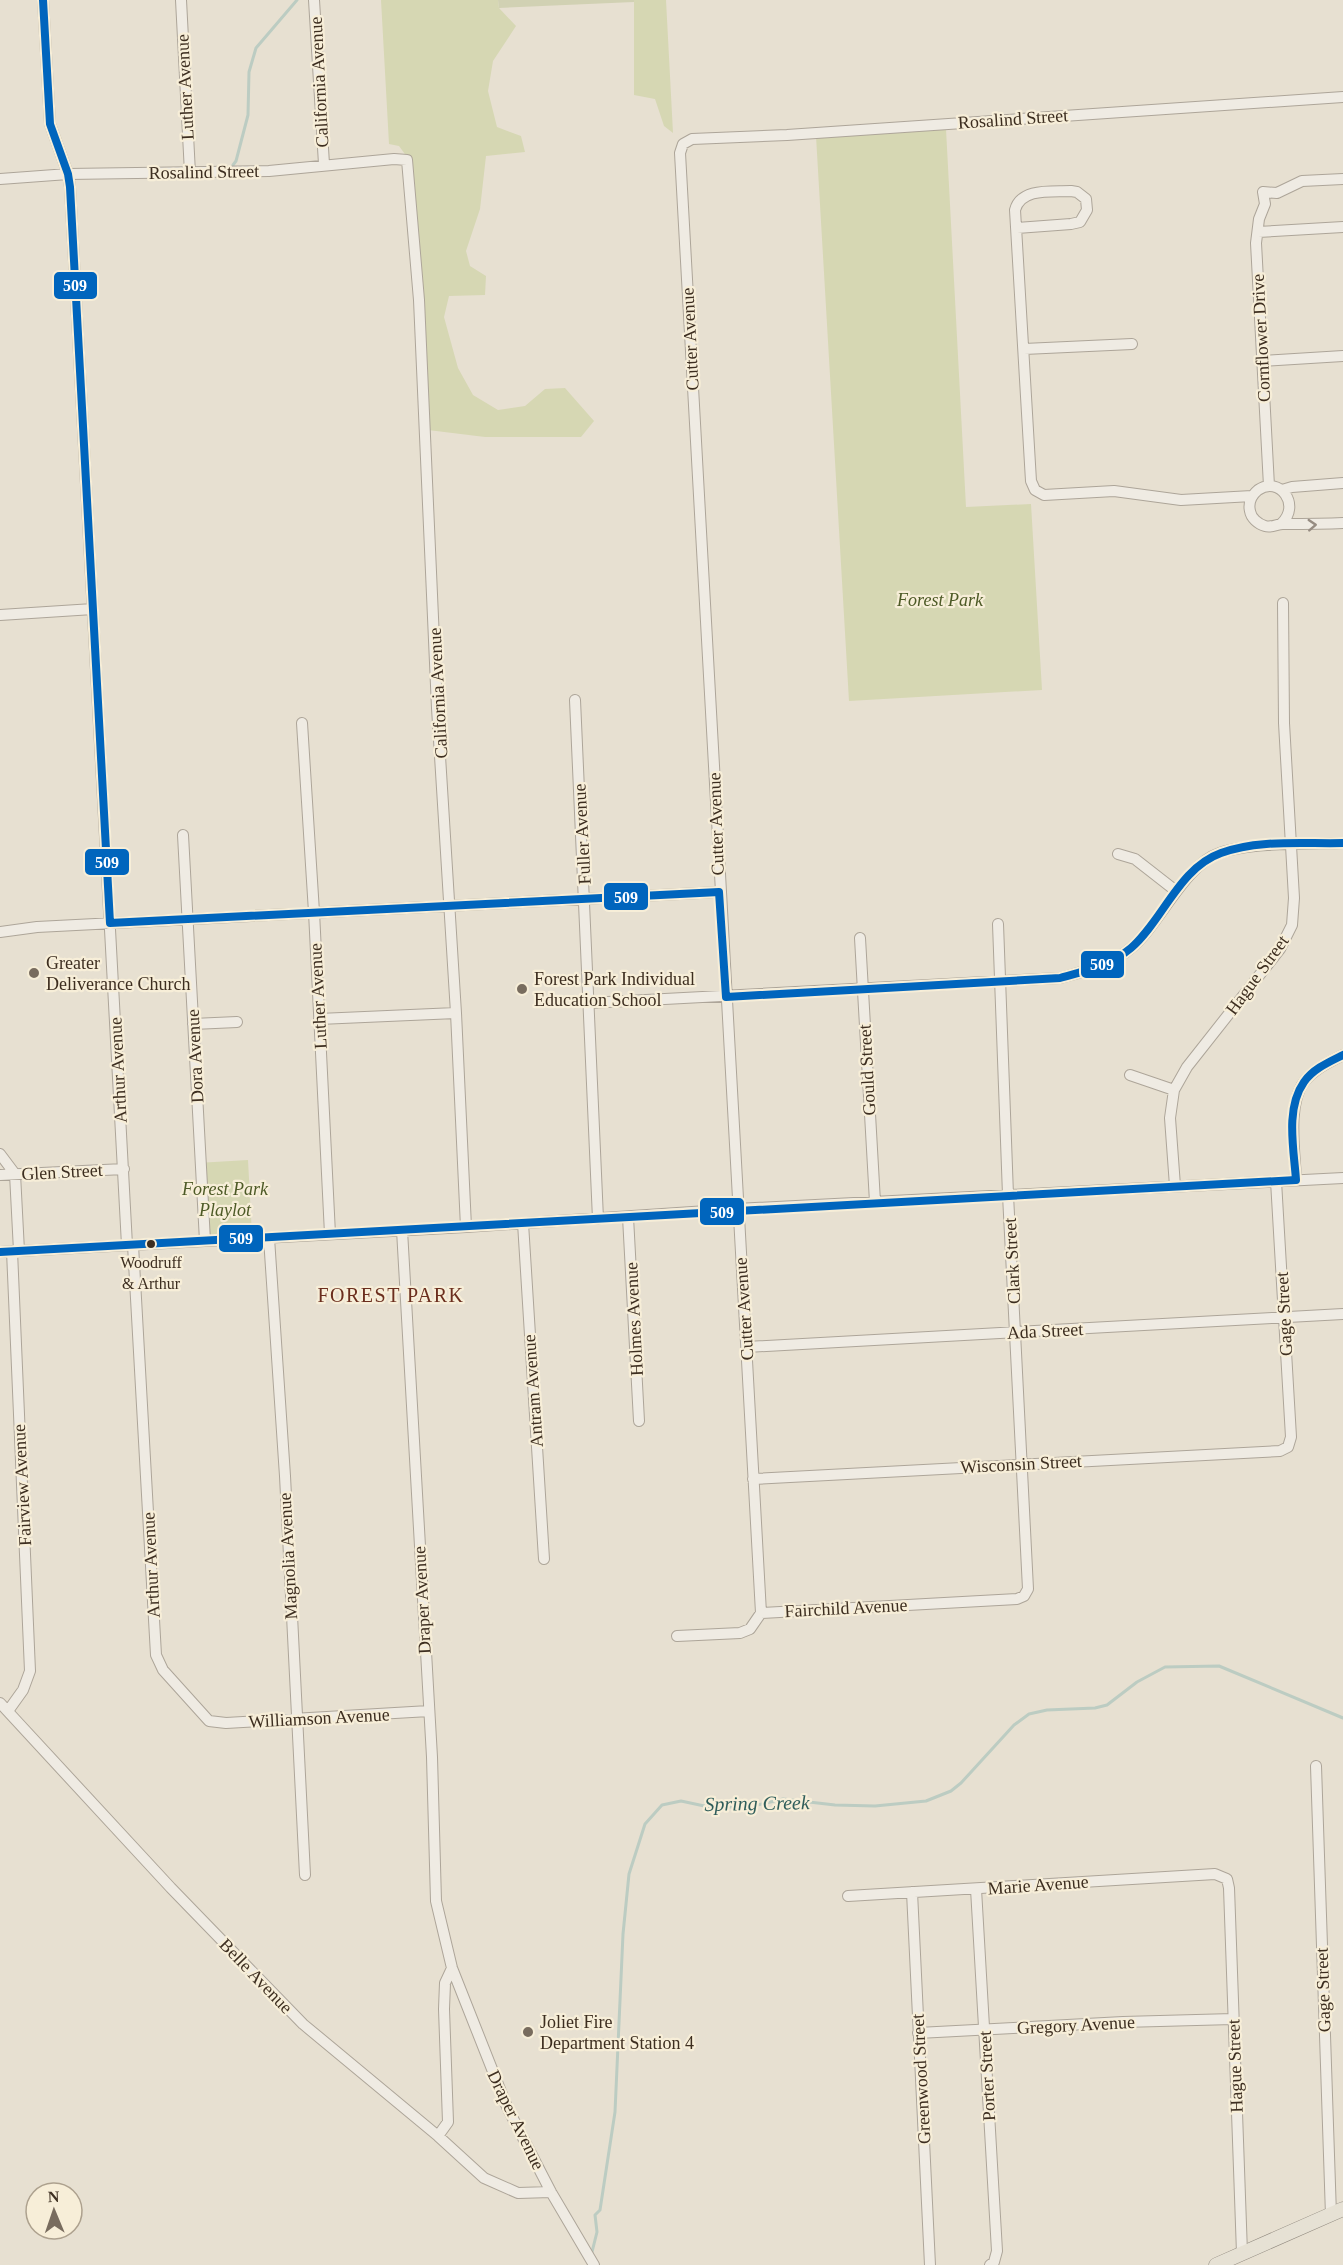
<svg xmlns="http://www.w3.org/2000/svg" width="1343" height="2265" font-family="'Times New Roman',serif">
	<rect width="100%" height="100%" fill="#e7e0d1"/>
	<path fill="#d6d7b3" d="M 381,0 L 498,0 L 499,8 L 516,26 L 493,61 L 488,91 L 497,127 L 521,136 L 525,152 L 486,156 L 480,209 L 466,251 L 470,266 L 486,276 L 485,295 L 449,296 L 444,317 L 458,368 L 473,395 L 498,410 L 525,406 L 545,389 L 565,388 L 594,421 L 581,437 L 485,437 L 428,430 L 413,165 L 399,146 L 389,144 Z
		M 634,0 L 666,0 L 673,133 L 664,126 L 655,99 L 634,95 Z
		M 946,129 L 966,507 L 1031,504 L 1042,690 L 849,701 L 816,136 Z
		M 248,1160 L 252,1235 L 202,1238 L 197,1163 Z"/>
	<path fill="#d1d1b3" d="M 498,0 L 634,0 L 634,2 L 499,8 Z"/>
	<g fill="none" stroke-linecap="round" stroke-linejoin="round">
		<path stroke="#bcccc2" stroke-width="3" d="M 233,165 L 236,161 L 248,115 L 249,72 L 256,48 L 297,0
			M 591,2256 L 597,2232 L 595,2215 L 600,2210 L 615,2112 L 623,1934 L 629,1874 L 645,1824 L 662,1805 L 681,1801 L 709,1807 L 749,1807 L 783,1799 L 835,1805 L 875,1806 L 926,1801 L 951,1791 L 961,1783 L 1014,1725 L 1029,1714 L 1047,1710 L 1095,1708 L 1107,1705 L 1137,1682 L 1165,1667 L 1219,1666 L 1343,1718"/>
		<g stroke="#ada599" stroke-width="12">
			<path id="minor" d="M 43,0 L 50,124 L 68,174 L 70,187 L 127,1245
				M 181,0 L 190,173
				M 314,0 L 324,164
				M 0,179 L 68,174 L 269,171 L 394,159 L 407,160 L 419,300 L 437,708 L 456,1013 L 466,1227
				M 1017,228 L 1071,224 L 1080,222 L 1087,210 L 1086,199 L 1077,192 L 1071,191 C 1053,192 1021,187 1015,210 L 1031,481 L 1035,490 L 1044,495 L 1114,491 L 1181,500 L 1252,496
				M 1258,232 L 1343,227
				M 1024,349 L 1132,344
				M 1263,361 L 1343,356
				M 1269,486 L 1256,243 L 1259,219 L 1265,204 L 1263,192 L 1277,193 L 1302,181 L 1343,179
				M 1282,490 L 1292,487 L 1343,483
				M 1281,524 C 1302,505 1279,475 1258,490 C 1252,495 1248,503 1250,511 C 1251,518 1258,524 1265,526 C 1272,528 1277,524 1283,524 C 1303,524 1323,524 1343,523
				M 0,615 L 93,609
				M 575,700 L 598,1219
				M 302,723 L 314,912 L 330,1234
				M 183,835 L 205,1241
				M 1118,854 L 1135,859 L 1176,891
				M 0,932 L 37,927 L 719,892
				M 860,938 L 875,1202
				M 589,1003 L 1060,978 C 1085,971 1110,966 1131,948 C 1160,924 1184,865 1220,853 C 1251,842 1309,844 1343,843
				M 319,1019 L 456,1013
				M 193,1024 L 237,1022
				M 1130,1075 L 1174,1090
				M 0,1154 L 15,1174 L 19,1251
				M 0,1175 L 124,1169
				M 1296,1180 C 1295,1152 1287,1105 1304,1082 C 1314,1069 1329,1062 1343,1055
				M 1175,1186 L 1170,1118 L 1174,1090 L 1187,1067 L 1280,949 L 1292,925 L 1294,898 L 1284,723 L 1283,603
				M 628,1217 L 639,1421
				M 523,1223 L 544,1559
				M 402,1230 L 432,1757 L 436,1901 L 452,1968 L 507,2107 L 551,2192 L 594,2265
				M 269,1238 L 285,1476 L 305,1875
				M 133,1245 L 156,1655 L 163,1670 L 209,1721 L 226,1723 L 429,1711
				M 0,1252 L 466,1227 L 737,1209 L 1343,1178
				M 747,1347 L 1343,1314
				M 753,1479 L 1280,1451 L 1288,1447 L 1291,1437 L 1276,1181
				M 761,1613 L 680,153 L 683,144 L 692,139 L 787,135 L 1343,97
				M 677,1636 L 740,1633 L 750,1629 L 761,1613 L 1017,1599 L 1024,1596 L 1028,1589 L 1008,1195 L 998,924
				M 0,1703 L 171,1888 L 303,2024 L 438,2136 L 484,2178 L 518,2193 L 551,2192
				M 8,1711 L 23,1690 L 30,1671 L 12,1251
				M 1316,1766 L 1331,2215
				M 976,1889 L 997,2251 L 994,2262 L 990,2265
				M 912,1892 L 930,2265
				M 848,1896 L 1215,1874 L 1227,1879 L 1229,1888 L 1242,2253
				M 918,2033 L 1123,2022 L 1233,2019
				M 438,2136 L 448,2122 L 444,2009 L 445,1983 L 452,1968"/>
		</g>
		<g stroke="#928b80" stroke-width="15">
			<path id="major" d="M 1216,2265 L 1343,2209"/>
		</g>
		<use href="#minor" stroke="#efebe3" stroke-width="10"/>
		<use href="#major" stroke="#e6e1d4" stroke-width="14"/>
		<g stroke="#f7eed8" stroke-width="12">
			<path id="bus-1" d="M 43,0 L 50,124 L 68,174 L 70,187 L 110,923 L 719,892 L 726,997 L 1060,978 C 1085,971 1111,965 1131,948 C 1163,920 1179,868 1221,853 C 1258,839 1304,844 1343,843
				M 0,1252 L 1296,1180 C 1294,1150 1285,1109 1304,1082 C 1313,1069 1329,1062 1343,1055"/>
		</g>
		<use href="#bus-1" stroke="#0065bd" stroke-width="8"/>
	</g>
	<defs><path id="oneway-chevron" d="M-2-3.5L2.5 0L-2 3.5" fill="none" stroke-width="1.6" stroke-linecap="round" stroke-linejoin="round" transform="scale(1.5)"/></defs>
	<use stroke="#968c82" href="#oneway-chevron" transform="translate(1312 525) rotate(-3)"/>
	<g fill="#786c5e" stroke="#f7eed8" stroke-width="2">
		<circle cx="34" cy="973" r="6"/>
		<circle cx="522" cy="989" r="6"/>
		<circle cx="528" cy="2032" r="6"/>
	</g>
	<circle fill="#3d2e20" stroke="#f7eed8" stroke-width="2" cx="151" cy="1244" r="5"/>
	<g text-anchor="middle" stroke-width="4.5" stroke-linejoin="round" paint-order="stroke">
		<g font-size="16" fill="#3d2e20" stroke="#f7eed8">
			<text x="151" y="1268">Woodruff<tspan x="151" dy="21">&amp; Arthur</tspan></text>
		</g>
		<g font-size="18" fill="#3d2e20" stroke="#f7eed8">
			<text transform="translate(319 82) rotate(-93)" y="6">California Avenue</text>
			<text transform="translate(185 87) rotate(-93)" y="6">Luther Avenue</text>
			<text transform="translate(1013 119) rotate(-4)" y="6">Rosalind Street</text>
			<text transform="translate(204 172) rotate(-1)" y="6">Rosalind Street</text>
			<text transform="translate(1261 338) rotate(-93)" y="6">Cornflower Drive</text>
			<text transform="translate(690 339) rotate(-93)" y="6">Cutter Avenue</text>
			<text transform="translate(438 693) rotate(-93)" y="6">California Avenue</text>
			<text transform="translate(716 824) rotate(-92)" y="6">Cutter Avenue</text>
			<text transform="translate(582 834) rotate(-93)" y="6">Fuller Avenue</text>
			<text transform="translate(1257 975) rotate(-54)" y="6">Hague Street</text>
			<text transform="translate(318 996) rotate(-93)" y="6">Luther Avenue</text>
			<text transform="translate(195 1056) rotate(-93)" y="6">Dora Avenue</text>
			<text transform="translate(118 1070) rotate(-93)" y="6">Arthur Avenue</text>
			<text transform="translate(867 1070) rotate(-93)" y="6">Gould Street</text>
			<text transform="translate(62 1172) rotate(-3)" y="6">Glen Street</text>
			<text transform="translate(1012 1261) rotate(-93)" y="6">Clark Street</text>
			<text transform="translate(744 1309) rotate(-94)" y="6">Cutter Avenue</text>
			<text transform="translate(1284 1314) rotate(-93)" y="6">Gage Street</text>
			<text transform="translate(634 1319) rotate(-93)" y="6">Holmes Avenue</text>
			<text transform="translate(1045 1331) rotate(-3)" y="6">Ada Street</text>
			<text transform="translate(533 1391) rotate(-94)" y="6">Antram Avenue</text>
			<text transform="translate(1021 1464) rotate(-3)" y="6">Wisconsin Street</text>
			<text transform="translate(22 1485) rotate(-93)" y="6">Fairview Avenue</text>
			<text transform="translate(288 1556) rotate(-93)" y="6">Magnolia Avenue</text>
			<text transform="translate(151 1565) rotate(-93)" y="6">Arthur Avenue</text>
			<text transform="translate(422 1600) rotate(-93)" y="6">Draper Avenue</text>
			<text transform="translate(846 1608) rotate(-3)" y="6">Fairchild Avenue</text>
			<text transform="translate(319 1718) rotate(-3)" y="6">Williamson Avenue</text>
			<text transform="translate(1038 1885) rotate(-4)" y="6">Marie Avenue</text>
			<text transform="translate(256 1976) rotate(46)" y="6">Belle Avenue</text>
			<text transform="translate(1323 1990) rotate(-92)" y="6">Gage Street</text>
			<text transform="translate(1076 2025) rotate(-3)" y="6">Gregory Avenue</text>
			<text transform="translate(1235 2066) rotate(-92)" y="6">Hague Street</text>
			<text transform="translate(987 2076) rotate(-93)" y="6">Porter Street</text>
			<text transform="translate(921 2079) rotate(-93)" y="6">Greenwood Street</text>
			<text transform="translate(516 2120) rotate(64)" y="6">Draper Avenue</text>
		</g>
		<g font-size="18" font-style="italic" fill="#4d5a26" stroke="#f7eed8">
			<text x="940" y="606">Forest Park</text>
			<text x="225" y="1195">Forest Park<tspan x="225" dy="21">Playlot</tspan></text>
		</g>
		<g font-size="18" fill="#3d2e20" stroke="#f7eed8" text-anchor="start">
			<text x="46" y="969">Greater<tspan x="46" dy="21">Deliverance Church</tspan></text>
			<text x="534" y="985">Forest Park Individual<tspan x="534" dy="21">Education School</tspan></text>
			<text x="540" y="2028">Joliet Fire<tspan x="540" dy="21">Department Station 4</tspan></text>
		</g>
		<g font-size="20" letter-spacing="1.5" fill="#6b2e1e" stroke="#f7eed8">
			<text x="391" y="1302">FOREST PARK</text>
		</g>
		<g font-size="20" font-style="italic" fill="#2f5d5a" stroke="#f7eed8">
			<text transform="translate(757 1803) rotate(-1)" y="7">Spring Creek</text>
		</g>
	</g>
	<g stroke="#f7eed8" stroke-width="2">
		<rect x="53" y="271" width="45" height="29" rx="6" fill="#0065bd"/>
		<rect x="84" y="848" width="46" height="28" rx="6" fill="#0065bd"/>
		<rect x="603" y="882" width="46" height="29" rx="6" fill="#0065bd"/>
		<rect x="1080" y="950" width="45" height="29" rx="6" fill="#0065bd"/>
		<rect x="699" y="1197" width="46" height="29" rx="6" fill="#0065bd"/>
		<rect x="218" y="1224" width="46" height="29" rx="6" fill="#0065bd"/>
	</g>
	<g font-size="16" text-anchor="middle" font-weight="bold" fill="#fff">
		<text x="75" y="291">509</text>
		<text x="107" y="868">509</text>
		<text x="626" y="903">509</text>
		<text x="1102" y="970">509</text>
		<text x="722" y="1218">509</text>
		<text x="241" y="1244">509</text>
	</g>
	<g transform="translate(54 2211) rotate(358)"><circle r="28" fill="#f7eed8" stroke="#ada18e" stroke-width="1.5"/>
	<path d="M0-4.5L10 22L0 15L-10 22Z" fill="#786c5e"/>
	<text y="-9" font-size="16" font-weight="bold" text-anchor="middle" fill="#3d2e20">N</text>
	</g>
</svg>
